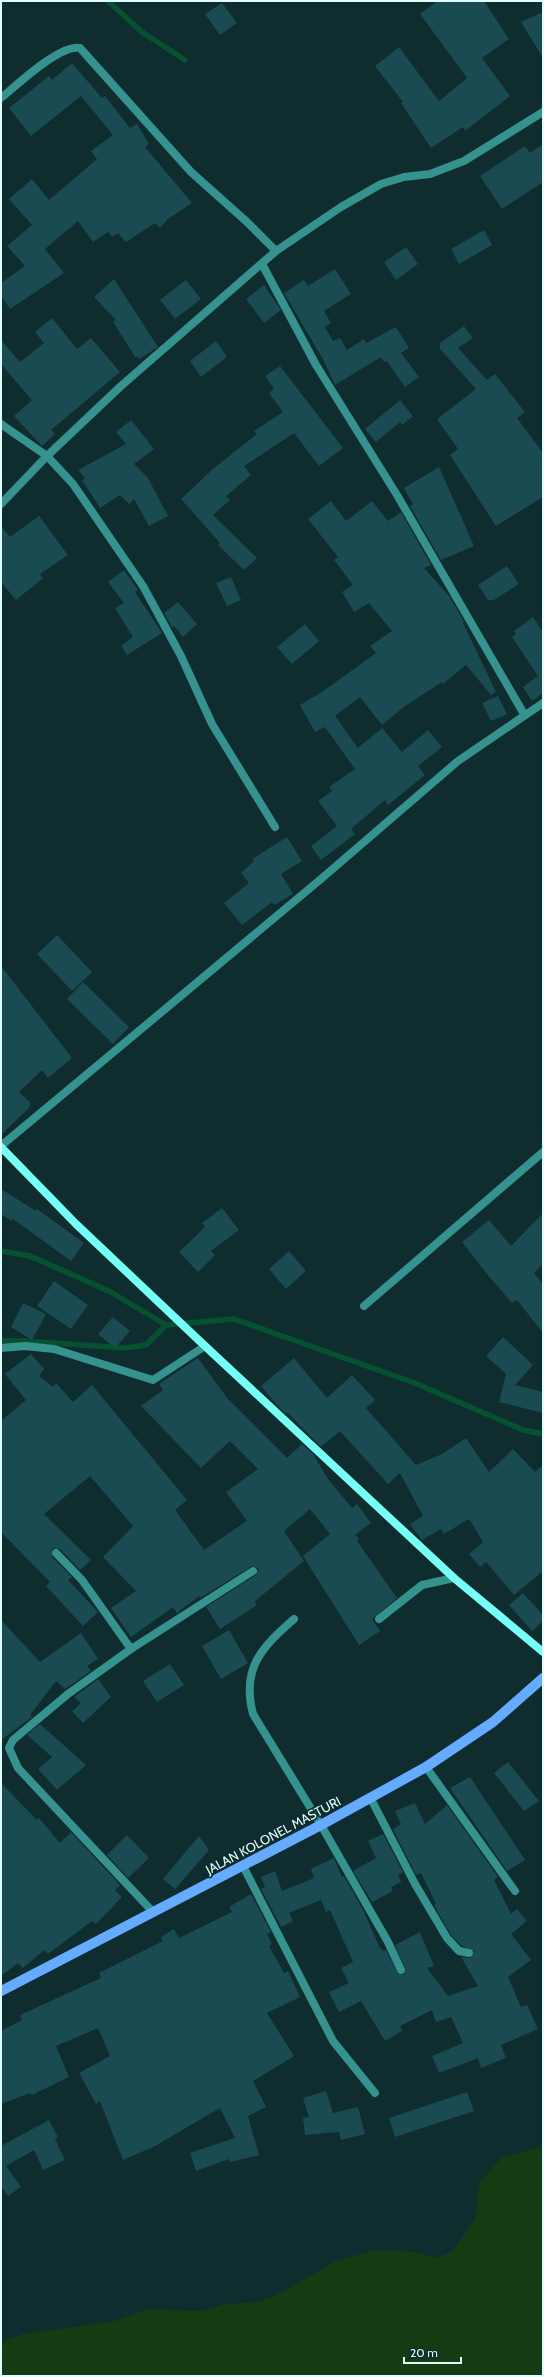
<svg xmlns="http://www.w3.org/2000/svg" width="544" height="2377" font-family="Cabin,sans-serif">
	<rect width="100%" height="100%" fill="#0f2c2f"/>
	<path fill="#163a12" d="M 543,2146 L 543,2376 L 1,2376 L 1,2345 L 6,2340 L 23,2334 L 115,2321 L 148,2309 L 203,2311 L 224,2304 L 257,2302 L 273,2297 L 338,2260 L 375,2250 L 416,2252 L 434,2258 L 452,2252 L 475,2219 L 479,2183 L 501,2158 Z"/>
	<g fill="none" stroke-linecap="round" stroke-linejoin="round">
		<path stroke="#065230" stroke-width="5.5" d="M 108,1 L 142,32 L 185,60
			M 1,1251 L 30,1256 L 109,1291 L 166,1325 L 234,1319 L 415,1383 L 523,1430 L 543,1434
			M 1,1341 L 25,1341 L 125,1348 L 146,1345 L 166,1325"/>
	</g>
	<path fill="#1a4b52" d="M 438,1 L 484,1 L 509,39 L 482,58 L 510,96 L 465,131 L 463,127 L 431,148 L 401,103 L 403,102 L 375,66 L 399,47 L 439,101 L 467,78 L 420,14 Z
		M 222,3 L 237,23 L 220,35 L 205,14 Z
		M 543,12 L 543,58 L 521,22 Z
		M 72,63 L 102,98 L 105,96 L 130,128 L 137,124 L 149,144 L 145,147 L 192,203 L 168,219 L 160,228 L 155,223 L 126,242 L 118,233 L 112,237 L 108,232 L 93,242 L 78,221 L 45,249 L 64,273 L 10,309 L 1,296 L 1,283 L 25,266 L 7,246 L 32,225 L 9,199 L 32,179 L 49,200 L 97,159 L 91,151 L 113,135 L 81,96 L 31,136 L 9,108 L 49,76 L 52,80 Z
		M 543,144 L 543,182 L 502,209 L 480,176 L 525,146 L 530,153 Z
		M 484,230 L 492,245 L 459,264 L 451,249 Z
		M 406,247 L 418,264 L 396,280 L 384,262 Z
		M 335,269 L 351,294 L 324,311 L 331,323 L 325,327 L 333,341 L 340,338 L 347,350 L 364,339 L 366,343 L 396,327 L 409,348 L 401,353 L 419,377 L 405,387 L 387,361 L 384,362 L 381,357 L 335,385 L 324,361 L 284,293 L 304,280 L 308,286 Z
		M 114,279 L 158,347 L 139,359 L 138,356 L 136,358 L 113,322 L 116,320 L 94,297 Z
		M 186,280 L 201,299 L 175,319 L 160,300 Z
		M 264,285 L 281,310 L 264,323 L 246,299 Z
		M 52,318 L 77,349 L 91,338 L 120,372 L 51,430 L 55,434 L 42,446 L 14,416 L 32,400 L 1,364 L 1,340 L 20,362 L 44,343 L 35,332 Z
		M 464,326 L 473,338 L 458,348 L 487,380 L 495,374 L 525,412 L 517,418 L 543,453 L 543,497 L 496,526 L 450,455 L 458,449 L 437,419 L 476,389 L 440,349 L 440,343 Z
		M 216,341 L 227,357 L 201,377 L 190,361 Z
		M 280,366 L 343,448 L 319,466 L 294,433 L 244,466 L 251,475 L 226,496 L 230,500 L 213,515 L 257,558 L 244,570 L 218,545 L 220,543 L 181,499 L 214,468 L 257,434 L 254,431 L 283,412 L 269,393 L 274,389 L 265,376 Z
		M 400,400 L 413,416 L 402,425 L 400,422 L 376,442 L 365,429 Z
		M 131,420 L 154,449 L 134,464 L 148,478 L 168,516 L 149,526 L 134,499 L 129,504 L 120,495 L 100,508 L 82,480 L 85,478 L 78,470 L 126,444 L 116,432 Z
		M 439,467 L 474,546 L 441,560 L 410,506 L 413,504 L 404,488 Z
		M 331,501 L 346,521 L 372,501 L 388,521 L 401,512 L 431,565 L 424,568 L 450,597 L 464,622 L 463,623 L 496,692 L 491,695 L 466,665 L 443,684 L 442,682 L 405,706 L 382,725 L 360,697 L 335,716 L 358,748 L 382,728 L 402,752 L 428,730 L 442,747 L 418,766 L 425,775 L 388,805 L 385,800 L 351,829 L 355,834 L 321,860 L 311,846 L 337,826 L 318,801 L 332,791 L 329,787 L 355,769 L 325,727 L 315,732 L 300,705 L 322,692 L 376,653 L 370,646 L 392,631 L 369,603 L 354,612 L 342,592 L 353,585 L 334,560 L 338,557 L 308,519 Z
		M 39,516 L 68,555 L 40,574 L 43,578 L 16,600 L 1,582 L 1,526 L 10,537 Z
		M 507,566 L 519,584 L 494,600 L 488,600 L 478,585 Z
		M 124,570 L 138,590 L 135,592 L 162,633 L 127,655 L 121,646 L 133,637 L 115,608 L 124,603 L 108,582 Z
		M 231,577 L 241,600 L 227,606 L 216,583 Z
		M 178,602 L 197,624 L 183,637 L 174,626 L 172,627 L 164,613 Z
		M 533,617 L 543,632 L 543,693 L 532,701 L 523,687 L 538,676 L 512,637 L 516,634 L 514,631 Z
		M 305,624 L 319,641 L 292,664 L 277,647 Z
		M 498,696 L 507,714 L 491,721 L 482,703 Z
		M 287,837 L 302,861 L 281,874 L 293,894 L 274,905 L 272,902 L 242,925 L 224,903 L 249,883 L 241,873 L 254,861 L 252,859 Z
		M 57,935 L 92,972 L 72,991 L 37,954 Z
		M 1,966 L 72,1058 L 48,1078 L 42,1070 L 19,1092 L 30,1102 L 30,1107 L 1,1135 Z
		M 83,982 L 129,1027 L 113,1044 L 67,999 Z
		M 1,1189 L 36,1211 L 37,1209 L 84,1243 L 71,1261 L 13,1219 L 12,1221 L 1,1214 Z
		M 222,1208 L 239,1230 L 211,1251 L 215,1255 L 198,1272 L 179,1252 L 205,1227 L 202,1223 Z
		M 543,1213 L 543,1264 L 534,1273 L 543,1284 L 543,1333 L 517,1300 L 512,1303 L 487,1274 L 462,1242 L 489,1220 L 511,1246 Z
		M 289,1251 L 306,1271 L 286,1289 L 269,1269 Z
		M 54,1281 L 88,1305 L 71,1329 L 37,1306 Z
		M 23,1303 L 46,1314 L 32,1340 L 11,1327 Z
		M 113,1317 L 130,1331 L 115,1348 L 98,1334 Z
		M 503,1337 L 533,1365 L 515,1385 L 543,1392 L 543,1413 L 499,1402 L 506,1374 L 486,1356 Z
		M 31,1354 L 44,1369 L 39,1376 L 53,1387 L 56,1383 L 73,1402 L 92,1385 L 187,1500 L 175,1510 L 204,1550 L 247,1521 L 226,1492 L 258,1469 L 230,1441 L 201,1468 L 141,1406 L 163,1390 L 159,1384 L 198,1358 L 228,1399 L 287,1458 L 302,1444 L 313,1454 L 328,1479 L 352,1508 L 357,1504 L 371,1523 L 355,1535 L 359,1539 L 357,1541 L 397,1598 L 372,1619 L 380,1631 L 359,1645 L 303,1556 L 330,1534 L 310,1509 L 284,1531 L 304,1561 L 255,1601 L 257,1605 L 220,1629 L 206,1607 L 256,1575 L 258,1568 L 252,1566 L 200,1598 L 199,1596 L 177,1613 L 173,1607 L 131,1637 L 111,1608 L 136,1591 L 103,1557 L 133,1526 L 90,1476 L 44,1514 L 91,1560 L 80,1570 L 60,1549 L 54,1548 L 51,1552 L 52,1557 L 72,1577 L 68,1580 L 98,1612 L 83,1626 L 46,1586 L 50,1582 L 1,1532 L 1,1421 L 26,1400 L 5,1374 Z
		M 294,1358 L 327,1398 L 352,1375 L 375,1400 L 366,1408 L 416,1465 L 442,1454 L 466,1438 L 489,1472 L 513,1449 L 535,1472 L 543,1465 L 543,1571 L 514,1595 L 486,1562 L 480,1567 L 469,1554 L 483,1542 L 469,1519 L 444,1534 L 441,1529 L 422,1540 L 410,1524 L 423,1516 L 400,1473 L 388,1484 L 340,1431 L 321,1447 L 288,1413 L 286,1414 L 279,1407 L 261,1386 Z
		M 523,1593 L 543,1615 L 543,1621 L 532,1631 L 509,1605 Z
		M 1,1620 L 40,1662 L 81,1633 L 98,1659 L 87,1666 L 91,1671 L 65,1689 L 56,1681 L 30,1715 L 32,1717 L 1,1740 Z
		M 229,1630 L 248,1663 L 221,1679 L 202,1646 Z
		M 170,1664 L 184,1685 L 157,1702 L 143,1681 Z
		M 98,1679 L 111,1697 L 83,1723 L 72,1711 L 81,1703 L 74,1697 Z
		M 40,1724 L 86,1765 L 57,1790 L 38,1769 L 52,1757 L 27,1735 Z
		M 508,1762 L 539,1801 L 524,1811 L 494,1773 Z
		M 470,1777 L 525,1860 L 507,1871 L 450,1788 Z
		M 1,1783 L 37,1820 L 39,1818 L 60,1843 L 71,1832 L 120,1885 L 115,1890 L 122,1897 L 96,1924 L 92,1921 L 48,1954 L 44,1950 L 23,1968 L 18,1963 L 1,1976 Z
		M 415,1803 L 425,1824 L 447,1805 L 498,1877 L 494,1880 L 511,1914 L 517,1909 L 527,1921 L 511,1934 L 531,1960 L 508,1977 L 521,2007 L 527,2005 L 538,2029 L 501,2045 L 506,2058 L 481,2068 L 478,2058 L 439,2073 L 432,2056 L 463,2043 L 451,2017 L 436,2022 L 432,2010 L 400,2026 L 402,2031 L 385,2041 L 361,2001 L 339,2012 L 329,1992 L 349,1983 L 341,1968 L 353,1962 L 330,1910 L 326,1912 L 321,1900 L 289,1913 L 293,1921 L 281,1927 L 261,1889 L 265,1887 L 261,1877 L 275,1871 L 282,1891 L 314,1878 L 311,1869 L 334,1858 L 342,1877 L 344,1876 L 363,1910 L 380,1948 L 383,1951 L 386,1950 L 398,1974 L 403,1975 L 406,1970 L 395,1945 L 420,1932 L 434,1966 L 427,1968 L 448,1996 L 478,1986 L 461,1957 L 471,1958 L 474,1951 L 462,1946 L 451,1935 L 434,1905 L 436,1904 L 421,1873 L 416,1875 L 393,1829 L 401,1824 L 395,1811 Z
		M 383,1834 L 403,1872 L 398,1875 L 401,1882 L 391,1887 L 393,1891 L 372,1902 L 353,1871 L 376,1858 L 368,1841 Z
		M 127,1835 L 149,1858 L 128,1878 L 107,1855 Z
		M 199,1836 L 209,1850 L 175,1889 L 163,1879 Z
		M 251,1894 L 271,1932 L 267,1934 L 272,1944 L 269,1946 L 284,1973 L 288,1971 L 300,1997 L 267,2013 L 294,2056 L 253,2081 L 266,2107 L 248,2116 L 259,2155 L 230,2162 L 229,2159 L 196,2171 L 190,2153 L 235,2138 L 220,2108 L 155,2146 L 123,2160 L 100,2101 L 96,2104 L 79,2073 L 110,2056 L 98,2028 L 56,2046 L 69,2077 L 32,2095 L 30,2093 L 1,2104 L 1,2031 L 22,2020 L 20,2015 L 101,1978 L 99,1973 L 163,1941 L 161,1937 L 174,1929 L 179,1938 L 232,1912 L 229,1907 Z
		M 326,2091 L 333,2113 L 358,2107 L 365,2134 L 341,2140 L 339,2132 L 305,2135 L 303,2118 L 309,2117 L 303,2098 Z
		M 467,2092 L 474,2111 L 395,2137 L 389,2118 Z
		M 49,2120 L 58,2137 L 55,2139 L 65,2160 L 43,2170 L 34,2150 L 6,2166 L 21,2187 L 8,2196 L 1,2186 L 1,2146 Z"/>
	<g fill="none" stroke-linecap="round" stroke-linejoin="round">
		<path stroke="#36928e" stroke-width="8" d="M 294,1619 C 262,1647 241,1668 253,1714 L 321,1825
			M 379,1619 L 422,1585 L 454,1578"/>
		<path stroke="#36928e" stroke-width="8" d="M 1,98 C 17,85 60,44 80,48 L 191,172 L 247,222 L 276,251
			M 262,264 L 316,365 L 397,495 L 524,714
			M 1,424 L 47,456 L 73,484 L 143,586 L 181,656 L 212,724 L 275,827
			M 1,504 L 47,456 L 121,386 L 276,251 L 341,207 L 381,184 L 404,177 L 430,174 L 464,161 L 543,112
			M 1,1146 L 321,879 L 458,761 L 543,703
			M 364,1306 L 543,1152
			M 1,1348 L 25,1346 L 54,1349 L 153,1380 L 205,1346
			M 56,1553 L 82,1580 L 131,1649
			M 426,1767 L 515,1891
			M 371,1799 L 415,1884 L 447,1938 L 459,1951 L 469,1953
			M 321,1825 L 388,1942 L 401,1970
			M 243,1866 L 333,2041 L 375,2093
			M 153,1912 L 18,1768 L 9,1748 L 13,1740 L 68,1694 L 131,1649 L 253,1571"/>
		<path stroke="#75fff7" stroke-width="8" d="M 1,1147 L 76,1224 L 205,1346 L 454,1578 L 543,1652"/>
		<path stroke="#65abff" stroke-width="10" d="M 1,1991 L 321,1825 L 426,1767 L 493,1722 L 543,1678"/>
	</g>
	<g text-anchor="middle" stroke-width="3.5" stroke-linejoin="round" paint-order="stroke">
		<g font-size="13" fill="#defeff" stroke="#0f2c2f">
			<text transform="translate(273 1835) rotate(-28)" y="5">JALAN KOLONEL MASTURI</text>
		</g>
	</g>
	<rect width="544" height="2377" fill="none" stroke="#defeff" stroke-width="4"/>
	<path d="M404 2357v6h57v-6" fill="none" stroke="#defeff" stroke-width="2"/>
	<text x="410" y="2357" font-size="12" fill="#defeff" stroke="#0f2c2f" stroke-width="3" paint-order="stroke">20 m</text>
</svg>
